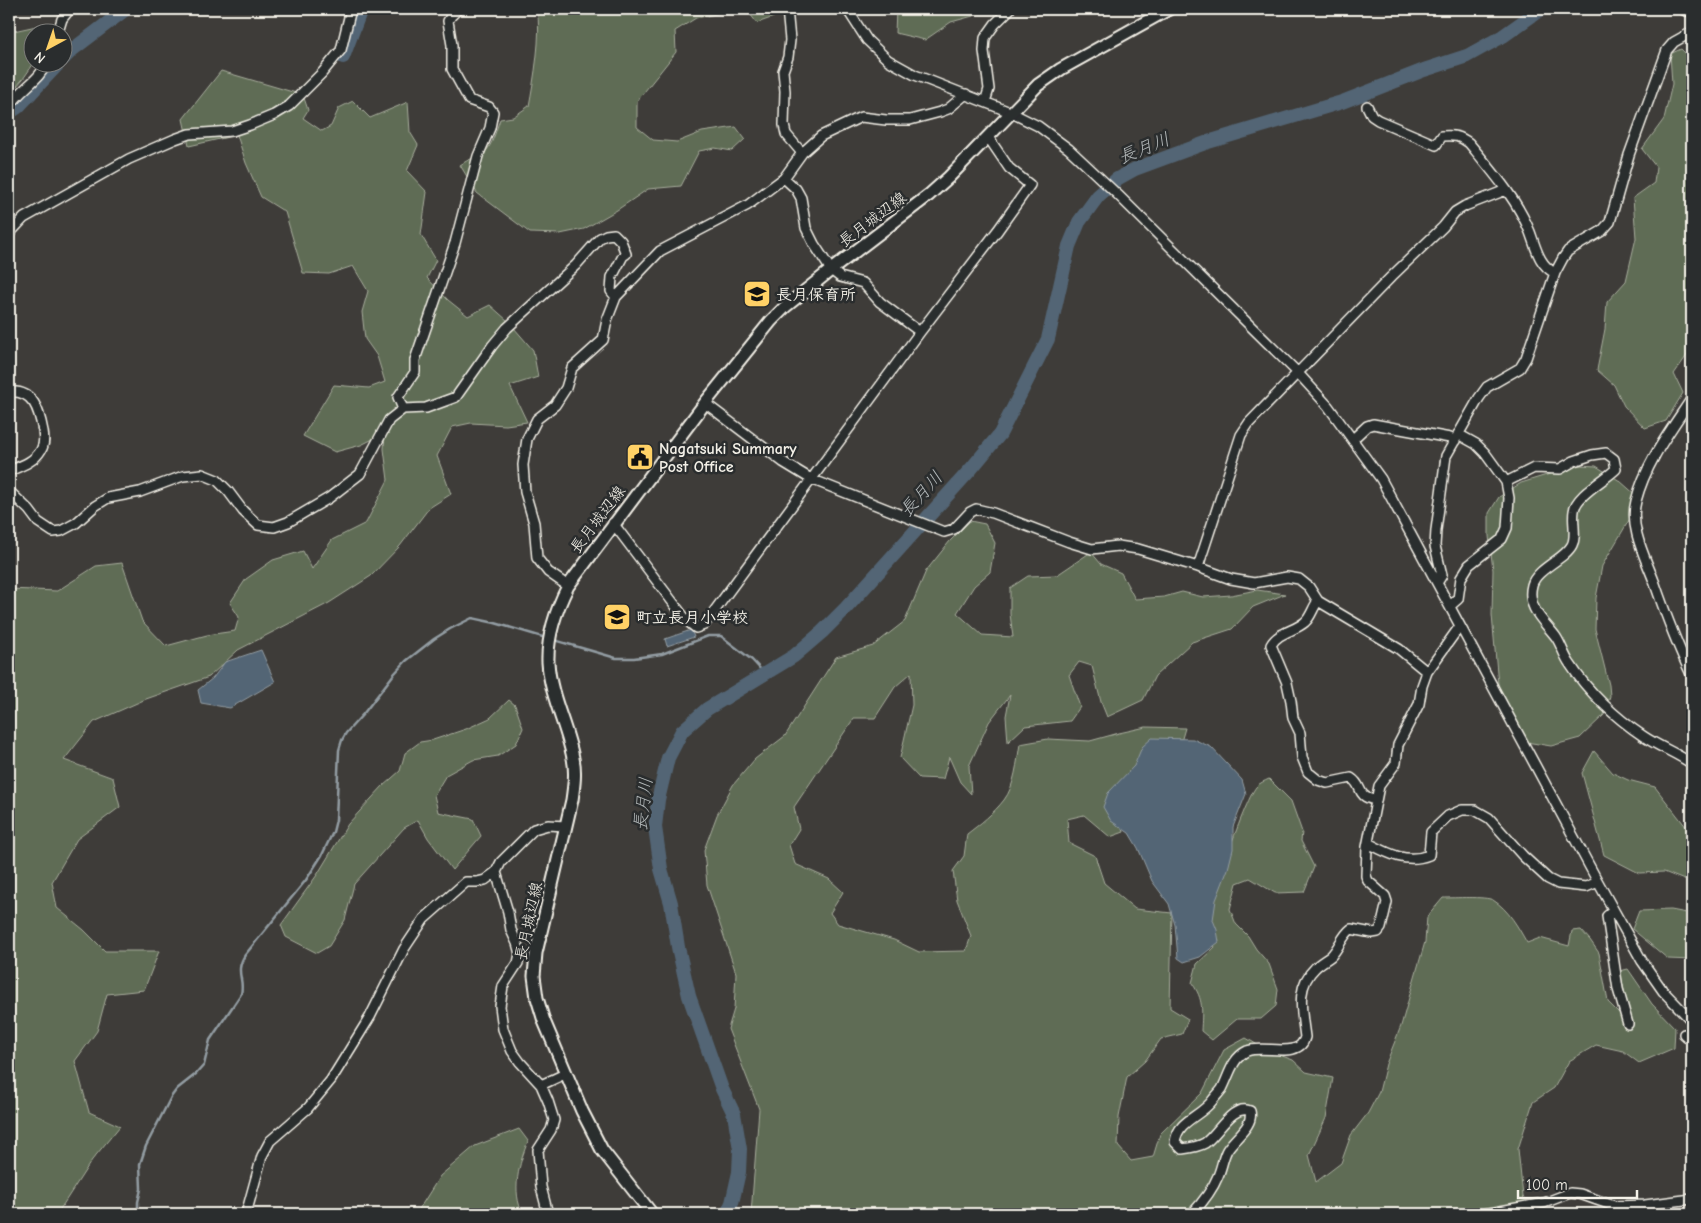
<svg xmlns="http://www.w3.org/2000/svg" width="1701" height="1223" font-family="'Comic Neue','Klee One',sans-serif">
	<rect width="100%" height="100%" fill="#3e3c39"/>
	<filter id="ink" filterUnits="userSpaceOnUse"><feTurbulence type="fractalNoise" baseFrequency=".02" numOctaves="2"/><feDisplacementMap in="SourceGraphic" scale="10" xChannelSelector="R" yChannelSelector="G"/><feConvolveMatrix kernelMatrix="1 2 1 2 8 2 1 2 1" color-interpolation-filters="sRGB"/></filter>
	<g filter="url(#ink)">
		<path fill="#5e6c54" stroke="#a9ae9e" d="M 537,9 L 727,9 L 721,13 L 696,18 L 675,31 L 676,52 L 637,101 L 637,127 L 653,140 L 677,142 L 702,132 L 736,127 L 745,139 L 732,151 L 715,148 L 699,151 L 681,186 L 648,189 L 617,210 L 584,229 L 560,234 L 530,233 L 477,193 L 460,165 C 468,159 478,157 485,152 C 492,146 497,128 500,119 L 513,117 L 529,106 C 534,79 542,35 537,9 Z
			M 746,9 L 775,9 L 774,17 L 757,23 Z
			M 896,9 L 980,9 L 973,16 L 951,22 L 925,40 L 895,33 Z
			M 41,25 L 40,32 L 32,32 L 32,62 L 34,63 L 23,79 L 9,95 L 9,32 Z
			M 1681,49 L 1692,60 L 1692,348 L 1674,374 L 1683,393 L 1666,421 L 1645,428 L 1624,406 L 1614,385 L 1597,370 L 1605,329 L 1607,302 L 1626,281 L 1636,238 L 1633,198 L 1654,183 L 1656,167 L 1642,149 L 1664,119 L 1672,84 L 1670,54 Z
			M 221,71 L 303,95 L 308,110 L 303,118 L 322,131 L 331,126 L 339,108 L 353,101 L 370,118 L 408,102 L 410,132 L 418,145 L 407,171 L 427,192 L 421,235 L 436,260 L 427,278 L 448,300 L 468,316 L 490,305 L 508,321 L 533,350 L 538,377 L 510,386 L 527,422 L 506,425 L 471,423 L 452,427 L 437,456 L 451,494 L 429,508 L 400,546 L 371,576 L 329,603 L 238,650 L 209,677 L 146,699 L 94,722 L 64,760 L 113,778 L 120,807 L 77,839 L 52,882 L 57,908 L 84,930 L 105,951 L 159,951 L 144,990 L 107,994 L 97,1031 L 75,1061 L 89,1112 L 120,1126 L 92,1160 L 57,1214 L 9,1214 L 9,589 L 57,591 L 96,566 L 122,563 L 142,621 L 166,646 L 207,635 L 235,631 L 239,617 L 230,603 L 246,579 L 273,560 L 303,551 L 312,569 L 332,540 L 366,523 L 388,480 L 384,449 L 385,433 L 361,445 L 335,452 L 303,436 L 334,385 L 369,388 L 385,382 L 377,356 L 365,339 L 362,312 L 368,291 L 353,266 L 329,274 L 303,273 L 285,212 L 261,197 L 246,163 L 237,135 L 189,146 L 183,119 Z
			M 1579,465 L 1596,466 L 1620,481 L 1637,496 L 1635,510 L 1602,566 L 1596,598 L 1595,629 L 1609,685 L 1610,696 L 1604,715 L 1580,738 L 1551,746 L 1526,742 L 1511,730 L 1500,707 L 1492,615 L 1493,570 L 1489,536 L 1489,513 L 1499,497 L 1521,483 Z
			M 970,521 L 985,524 L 995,543 L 990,572 L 974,586 L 957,613 L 982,635 L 1013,637 L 1010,614 L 1010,588 L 1028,576 L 1057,575 L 1091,552 L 1101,564 L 1121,573 L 1135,599 L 1164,597 L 1182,592 L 1203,597 L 1231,595 L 1257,590 L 1285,594 L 1253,607 L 1232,629 L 1192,642 L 1155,676 L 1143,700 L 1107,717 L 1101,702 L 1092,666 L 1079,662 L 1069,675 L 1080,707 L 1070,721 L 1025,726 L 1008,742 L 1006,716 L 1010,695 L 989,722 L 969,766 L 971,794 L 960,782 L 949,757 L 943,779 L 919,778 L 900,758 L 912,705 L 911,673 L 895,687 L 875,718 L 854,718 L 794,807 L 799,829 L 789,845 L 795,864 L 829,879 L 843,892 L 830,913 L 838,924 L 894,940 L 919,952 L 966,951 L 971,936 L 957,900 L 953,871 L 964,856 L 967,834 C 980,824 994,813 1004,800 C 1015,786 1017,761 1020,744 L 1048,739 L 1090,741 L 1119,733 L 1146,727 L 1185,728 L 1178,752 L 1115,805 L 1124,832 L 1110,837 L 1084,815 L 1067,819 L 1069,843 L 1095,856 L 1104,883 L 1135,909 L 1172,913 L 1170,1008 L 1188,1019 L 1182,1034 L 1161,1039 L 1145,1061 L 1127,1077 L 1119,1117 L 1118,1146 L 1131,1161 L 1153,1157 L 1160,1134 L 1202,1093 L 1224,1050 L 1246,1038 L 1266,1050 L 1293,1060 L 1306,1072 L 1333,1078 L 1326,1118 L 1309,1155 L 1316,1182 L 1341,1163 L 1351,1135 L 1368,1113 L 1379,1092 L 1386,1064 L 1401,1026 L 1414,980 L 1425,942 L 1427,917 L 1443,898 C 1454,898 1485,896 1493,900 C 1509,910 1518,927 1527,943 L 1540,938 L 1569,946 L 1572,931 L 1581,930 L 1590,940 L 1599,953 L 1608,1002 L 1620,1014 L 1629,1014 L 1620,971 L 1628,969 L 1652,1004 L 1675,1028 L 1674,1048 L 1639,1063 L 1623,1051 L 1596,1045 L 1569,1061 L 1554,1088 L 1533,1102 L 1518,1149 L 1523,1197 L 1541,1214 L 751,1214 L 759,1109 L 728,1029 L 734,1009 L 736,973 L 707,885 L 704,850 L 717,815 L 733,785 L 755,759 L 785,736 L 836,657 L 873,646 L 905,621 L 926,571 L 950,541 Z
			M 509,700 L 515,705 L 523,728 L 516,744 L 498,756 L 473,760 L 446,775 L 434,795 L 438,812 L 473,819 L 481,836 L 452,870 L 428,838 L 418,820 L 404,828 L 354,884 L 345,920 L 329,946 L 317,953 L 286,937 L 281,925 L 317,875 L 348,824 L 383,786 L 400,771 L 405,753 L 420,742 L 433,740 L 466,729 L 490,718 Z
			M 1594,751 L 1613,773 L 1628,780 L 1655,787 L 1687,828 L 1692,828 L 1692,883 L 1664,872 L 1639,873 L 1604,855 L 1582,773 Z
			M 1269,779 L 1291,801 L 1302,832 L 1301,841 L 1314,867 L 1304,892 L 1275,893 L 1250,878 L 1237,883 L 1230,909 L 1236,924 L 1248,936 L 1256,949 L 1269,964 L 1278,989 L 1276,1006 L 1261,1019 L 1237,1019 L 1212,1040 L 1201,1031 C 1202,1010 1204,1000 1192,983 L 1197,964 L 1215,947 C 1213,943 1208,938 1207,933 C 1204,917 1244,802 1256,787 C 1259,783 1265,781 1269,779 Z
			M 1671,910 L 1692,914 L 1692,960 L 1668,959 L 1632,929 L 1639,911 Z
			M 519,1129 L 528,1141 C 519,1164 511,1191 523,1214 L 416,1214 L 440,1176 L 475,1146 Z"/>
		<path fill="#536575" stroke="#939da3" d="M 691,630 L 694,637 L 667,646 L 665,639 Z
			M 261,650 L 275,682 L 230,708 L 201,703 L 198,690 L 213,678 L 225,662 Z
			M 1152,738 L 1193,739 L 1211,747 L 1242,780 L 1246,794 L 1233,827 L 1233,849 L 1228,869 L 1216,900 L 1213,920 L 1217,930 L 1219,942 L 1200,957 L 1184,962 L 1178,958 L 1175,925 L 1169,904 L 1152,881 L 1138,848 L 1129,833 L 1111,821 L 1103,807 L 1108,793 L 1134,766 L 1142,747 Z"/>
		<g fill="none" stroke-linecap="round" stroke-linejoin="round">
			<path stroke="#939da3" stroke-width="2.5" d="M 554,640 L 616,658 L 634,658 L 662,654 L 708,636 L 721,636 L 752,660 L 765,674
				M 138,1214 L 138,1202 L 141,1189 L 140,1164 L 146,1146 L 171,1097 L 177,1089 L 196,1074 L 204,1065 L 210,1040 L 241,994 C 245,978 234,973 245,955 L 306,880 L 322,855 L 333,832 L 336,820 L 339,750 L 342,740 L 346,733 L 364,713 L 394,674 L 406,661 L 434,639 L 450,629 L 472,618 L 495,623 L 546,638"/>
			<path stroke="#536575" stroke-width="14" d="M 343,57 L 361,9
				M 62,60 L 72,50 L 126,9
				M 9,113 L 18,107 L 60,62
				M 727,1214 L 732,1203 L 739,1172 L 740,1149 L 734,1114 L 722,1089 L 689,996 L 678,947 L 671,903 L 661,869 L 655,827 L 658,800 L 668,758 L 682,731 L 707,709 L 794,656 L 822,632 L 846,608 L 971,469 L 1000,434 L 1048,339 L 1069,246 L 1079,222 L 1098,196 L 1117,179 L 1135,169 L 1208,142 L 1342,102 L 1424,70 L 1467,56 L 1503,36 L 1541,9"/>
			<g stroke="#f4f1e8" stroke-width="12">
				<path id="minor" d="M 787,9 L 790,40 L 788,57 L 783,71 L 785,91 L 784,125 L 786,134 L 802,153
					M 847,9 L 867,40 L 888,60 L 915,75 L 1010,112 L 1038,126 L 1069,149 L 1118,195 L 1297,372 L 1328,406 L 1381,479 L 1598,882 L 1642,961 L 1663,991 L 1692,1021
					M 58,32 L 62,19 L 70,9
					M 985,102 L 989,89 L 984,51 L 985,38 L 995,24 L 1010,9
					M 1367,106 L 1372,116 L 1378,120 L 1436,145 L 1442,136 C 1454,135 1460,136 1469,143 C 1492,171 1517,199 1530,232 C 1536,248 1539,265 1555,273
					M 9,108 C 18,90 40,81 47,62
					M 784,178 L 796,189 L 801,198 L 806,228 L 814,244 L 831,270 L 840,277 L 863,283 L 880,302 L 920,332
					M 9,234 L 24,218 L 129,159 L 175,139 L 189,134 L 232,131 L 250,125 L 274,115 L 289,106 L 322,73 L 341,50 L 351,9
					M 9,392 C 34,390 39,410 43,431 C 44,437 45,444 41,450 C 34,462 21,466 9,471
					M 1692,398 C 1671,430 1646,462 1636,501 C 1629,527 1645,557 1654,581 C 1665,613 1677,645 1692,676
					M 705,403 L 783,462 L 811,479 L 944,532 L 954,529 L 970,512 L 976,509 L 993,513 L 1069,542 L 1092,549 L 1118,546 L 1138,549 L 1198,567 L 1231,579 L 1254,583 L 1287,577 L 1299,579 L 1309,587 L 1318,601 L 1399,649 L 1427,672
					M 403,409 L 398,397 L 415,372 L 415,360 L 455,243 L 478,156 L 490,128 L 493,112 L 489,107 L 469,100 L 452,69 L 452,45 L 448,21 L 451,16 L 458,9
					M 1353,439 L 1367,426 L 1373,424 L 1450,438 L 1455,441
					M 1506,482 L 1534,468 L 1560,469 L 1574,461 L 1592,455 L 1606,453 L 1614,459 L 1616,469 C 1605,480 1575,496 1574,511 C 1572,522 1577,536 1572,545 C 1565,559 1536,569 1532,585 C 1526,608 1544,621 1556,637 C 1562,646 1564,656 1570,664 C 1588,692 1616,718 1643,736 C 1659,747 1677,753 1692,764
					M 9,491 L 29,510 L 38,522 L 53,532 L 61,531 L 76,523 L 95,506 L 108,498 L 140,492 L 183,476 L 202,474 L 217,480 L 228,491 L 243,511 L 258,525 L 274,527 L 288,522 L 329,498 L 360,474 L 389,420 L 403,409 L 426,408 L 456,397 L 492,346 L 507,328 L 576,265 L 600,238 L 606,235 L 614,234 L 621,241 L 626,254 L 623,256 L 612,277 L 611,291 L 616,297
					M 613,523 L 687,621 L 696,628 L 704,625 L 920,332 L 998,230 L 1030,185 L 1009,168 L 988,137
					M 1198,567 L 1241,435 L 1249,423 L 1391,277 L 1443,227 L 1455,212 L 1465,206 L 1506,190
					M 1437,583 L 1442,575 L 1435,546 L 1436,530 L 1446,456 L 1479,398 L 1487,387 L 1520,368 L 1526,358 L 1555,273 L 1563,258 L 1568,251 L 1602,231 L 1610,222 L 1629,155 L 1667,50 L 1674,42 L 1692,32
					M 568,586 L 548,572 L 537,558 L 534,523 L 525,492 L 523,465 L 527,439 L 537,419 L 555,405 L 566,388 L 572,368 L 603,340 L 607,320 L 616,297 L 660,251 L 748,205 L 784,178 L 802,153 L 821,136 L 861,117 L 886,120 L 910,120 L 940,112 L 948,109 L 966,94
					M 1318,601 C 1313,607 1311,617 1305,622 C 1295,631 1278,632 1271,645 L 1287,683 L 1291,701 L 1293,718 L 1300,733 L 1302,757 L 1308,772 L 1318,780 L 1327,783 L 1351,778 C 1364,786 1355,796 1375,800
					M 1450,606 L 1458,599 L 1461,578 L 1469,565 L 1502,539 L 1507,528 L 1509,498 L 1506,482 L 1485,453 L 1476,444 L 1458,434
					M 1368,843 C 1387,853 1406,864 1429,855 L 1431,832 L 1448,816 L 1462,810 L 1475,810 L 1489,818 L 1523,856 L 1548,879 L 1558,884 L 1586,887 L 1598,882
					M 496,872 L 508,912 L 511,930 L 517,943 L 520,954 L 518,963 L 503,986 L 500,1006 L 503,1029 L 512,1051 L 520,1062 L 541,1085 L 548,1101 L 554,1120 L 551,1130 L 538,1150 L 541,1187 L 548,1214
					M 1613,911 L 1607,916 L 1618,989 L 1628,1024
					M 1684,1034 L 1692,1041
					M 541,1085 L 567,1073
					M 246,1214 L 262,1156 L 270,1141 L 308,1108 L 331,1080 L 370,1017 L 404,949 L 424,919 L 466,882 L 477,882 L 485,880 L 496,872 L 501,862 L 534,829 L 548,825 L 566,826
					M 1192,1214 C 1203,1202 1212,1191 1218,1176 C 1222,1167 1223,1157 1227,1150 C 1234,1138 1254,1126 1250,1111 C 1233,1103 1218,1134 1205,1143 C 1198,1147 1190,1148 1182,1149 L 1175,1142 C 1178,1120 1200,1117 1212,1101 C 1215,1097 1219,1093 1222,1089 C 1229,1076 1232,1058 1247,1051 C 1264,1044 1300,1060 1305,1037 C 1302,1012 1295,987 1315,968 C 1320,963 1326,960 1331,956 C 1339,948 1342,936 1351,929 L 1372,933 L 1378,932 L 1381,928 L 1387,902 L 1385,896 L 1368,881 L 1366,876 L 1367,847 L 1379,786 L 1396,763 L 1398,745 L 1419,704 L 1422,686 L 1427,672 L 1460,626
					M 1484,1214 L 1544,1203 L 1570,1193 L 1580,1194 L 1614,1206 L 1645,1205 L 1692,1199"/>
			</g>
			<g stroke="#f4f1e8" stroke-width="15">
				<path id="major" d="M 1685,9 L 1692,11
					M 652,1214 L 602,1150 L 582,1111 L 544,1021 L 537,998 L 534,976 L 536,953 L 572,800 C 574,786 576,772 573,758 C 567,726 550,696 548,662 C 547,635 556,610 568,586 L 705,403 L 771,321 L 785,307 L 831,270 L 929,195 L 949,177 L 1038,85 L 1061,69 L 1169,9"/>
			</g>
			<use href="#minor" stroke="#2a2d2e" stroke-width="9"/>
			<use href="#major" stroke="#2a2d2e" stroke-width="11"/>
		</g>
	</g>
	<defs>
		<g id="school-square" transform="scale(1.4375)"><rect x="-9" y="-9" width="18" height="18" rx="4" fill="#ffd166" stroke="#2a2d2e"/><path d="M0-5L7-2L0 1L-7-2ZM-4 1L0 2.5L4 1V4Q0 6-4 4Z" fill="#111"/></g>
		<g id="civic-square" transform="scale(1.4375)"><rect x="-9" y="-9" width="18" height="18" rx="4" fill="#ffd166" stroke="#2a2d2e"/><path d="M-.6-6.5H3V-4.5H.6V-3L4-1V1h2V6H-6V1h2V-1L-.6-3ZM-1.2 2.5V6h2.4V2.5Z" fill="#111"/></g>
	</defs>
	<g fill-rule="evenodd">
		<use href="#school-square" x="757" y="294"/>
		<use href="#civic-square" x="640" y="457"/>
		<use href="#school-square" x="617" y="617"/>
	</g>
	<g text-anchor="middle" stroke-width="5" stroke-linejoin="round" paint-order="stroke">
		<g font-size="16" fill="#f4f1e8" stroke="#2a2d2e">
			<text transform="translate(872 219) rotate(-37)" y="6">長月城辺線</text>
			<text transform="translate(597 519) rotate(-53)" y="6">長月城辺線</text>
			<text transform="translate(528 921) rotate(-78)" y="6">長月城辺線</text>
		</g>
		<g font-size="16" font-weight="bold" fill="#f4f1e8" stroke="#2a2d2e" text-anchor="start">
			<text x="776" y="300">長月保育所</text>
			<text x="659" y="454">Nagatsuki Summary<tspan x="659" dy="18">Post Office</tspan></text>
			<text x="636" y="623">町立長月小学校</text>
		</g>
		<g font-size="18" font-style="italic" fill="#b4b9ba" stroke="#2a2d2e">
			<text transform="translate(1144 148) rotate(-22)" y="6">長月川</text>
			<text transform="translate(921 494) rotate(-48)" y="6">長月川</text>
			<text transform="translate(643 804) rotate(-83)" y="6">長月川</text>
		</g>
	</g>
	<rect width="1701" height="1223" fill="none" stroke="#2a2d2e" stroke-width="30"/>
	<rect x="15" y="15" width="1671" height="1193" fill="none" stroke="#f4f1e8" stroke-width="2" filter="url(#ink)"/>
	<g transform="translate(48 48) rotate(220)"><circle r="24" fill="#2a2d2e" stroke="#7b7b78"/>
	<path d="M0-4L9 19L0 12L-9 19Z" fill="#ffd166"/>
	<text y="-8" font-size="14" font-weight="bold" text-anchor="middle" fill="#f4f1e8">N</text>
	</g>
	<path d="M1518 1190v8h119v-8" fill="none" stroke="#f4f1e8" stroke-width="2.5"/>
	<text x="1526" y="1190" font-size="15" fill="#f4f1e8" stroke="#2a2d2e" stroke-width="4" paint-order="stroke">100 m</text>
</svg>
